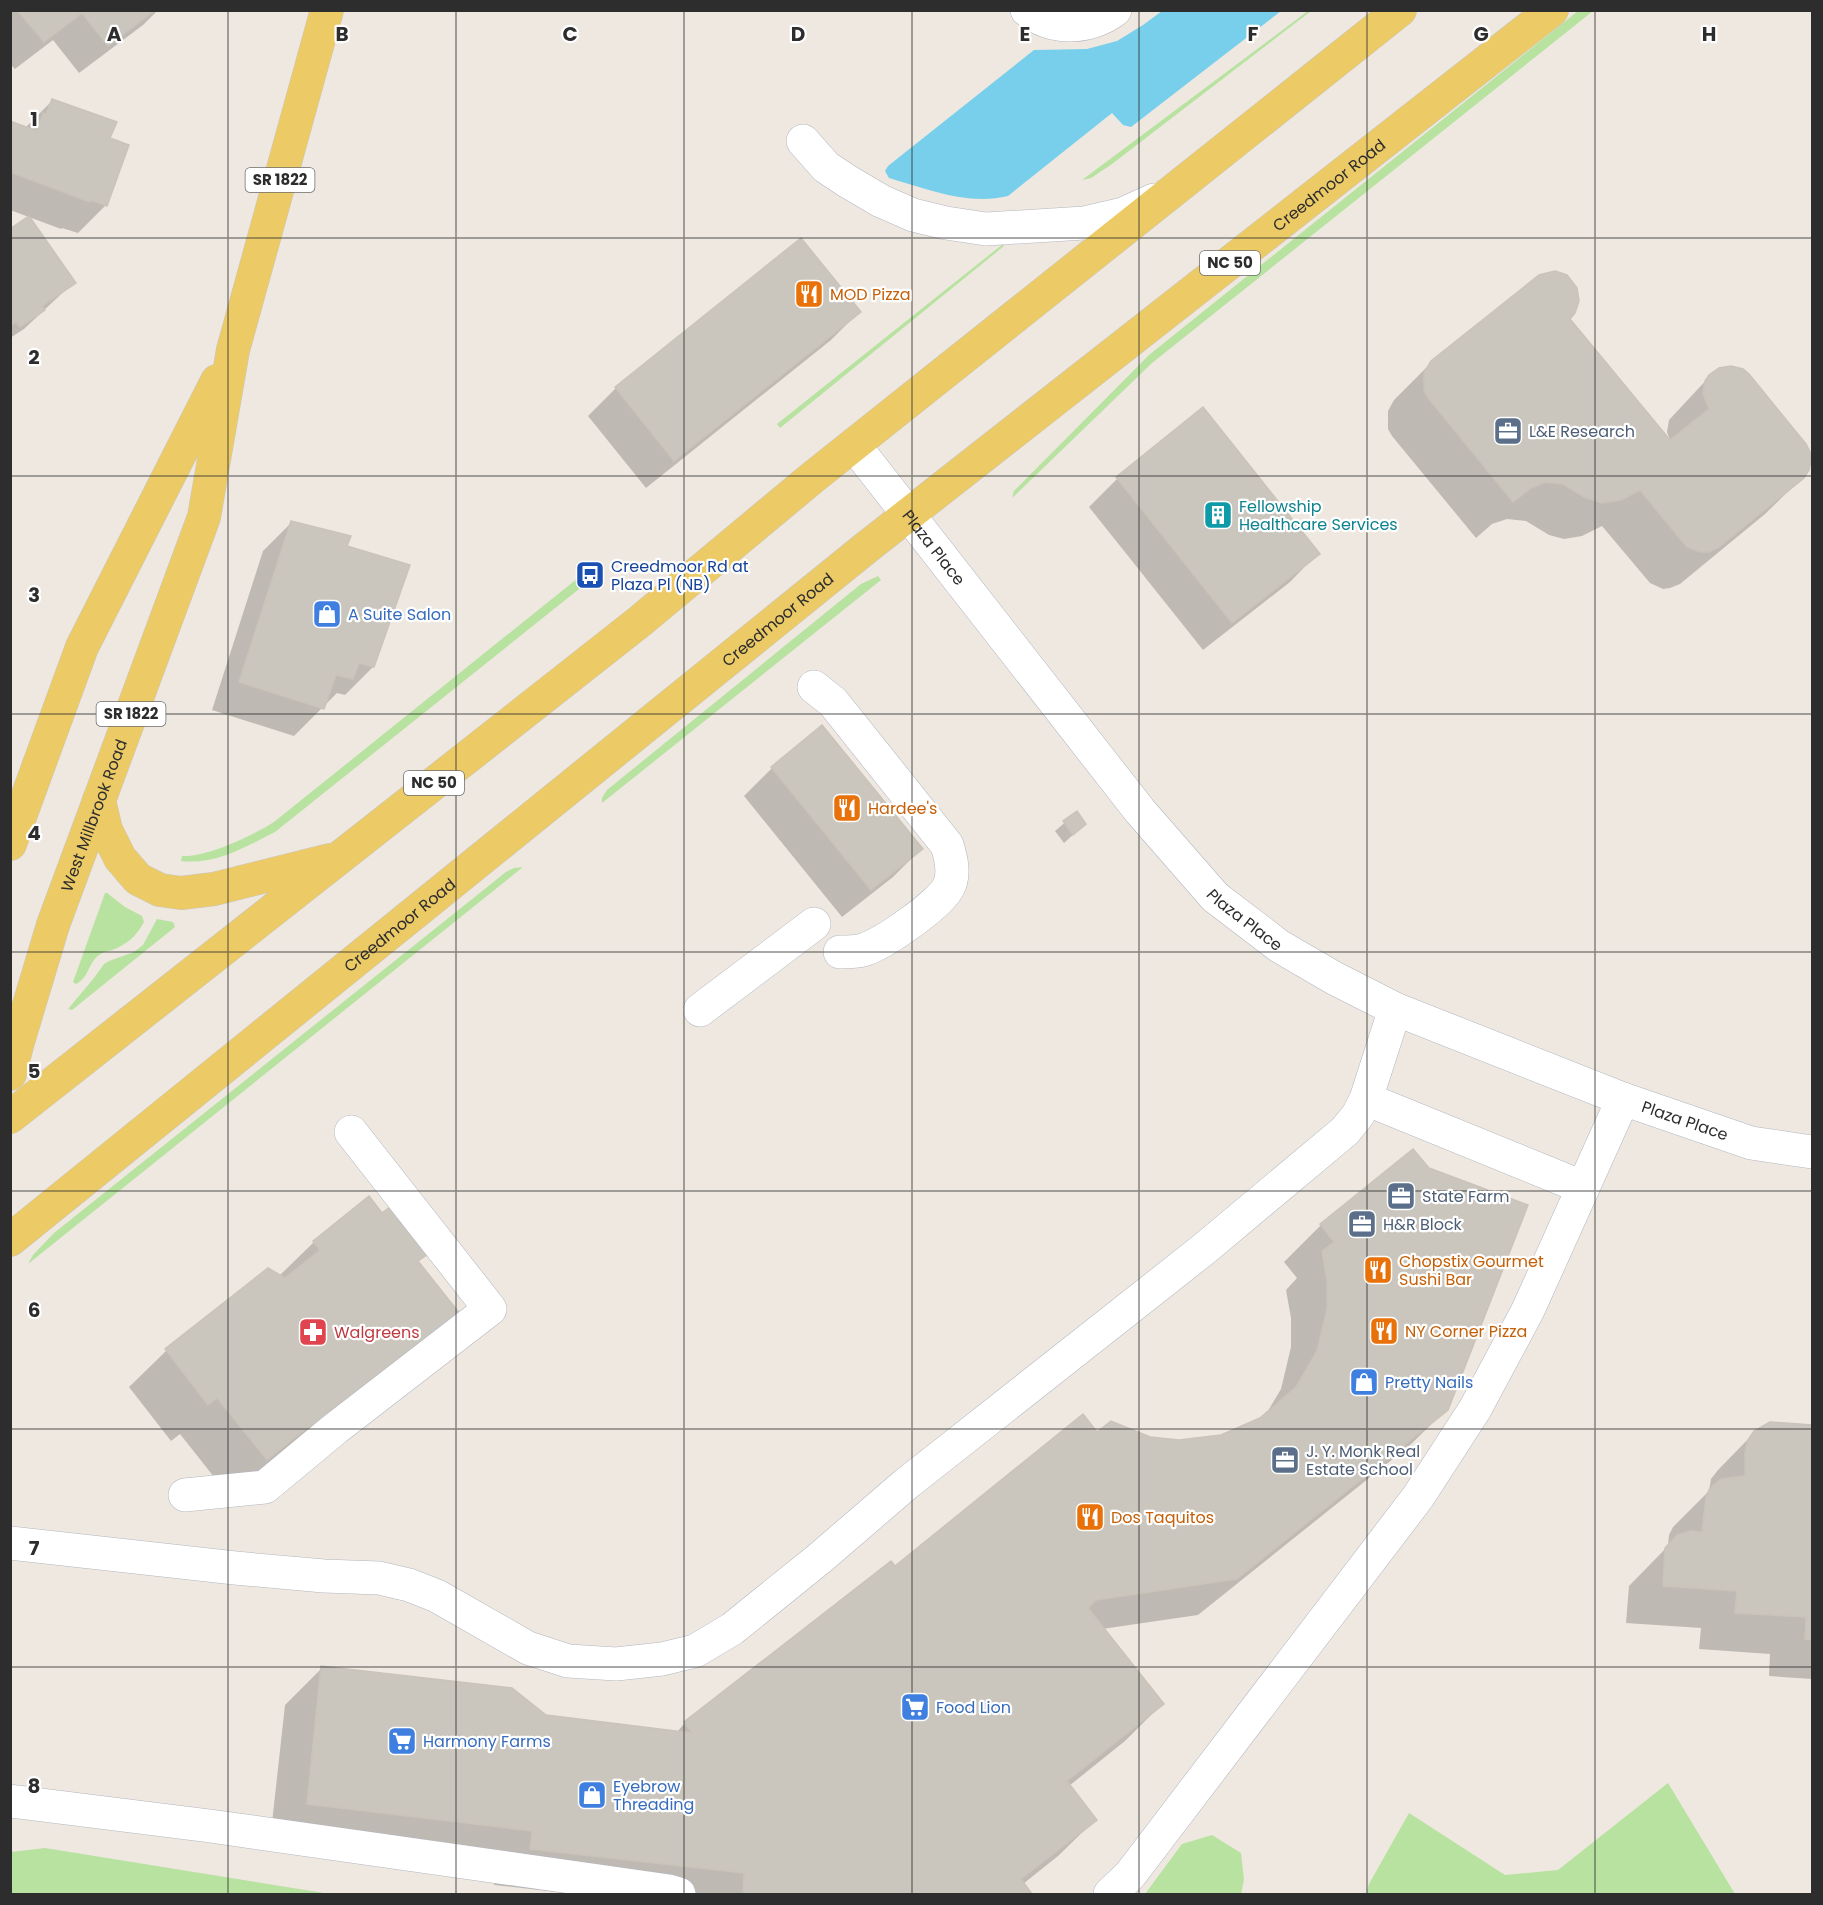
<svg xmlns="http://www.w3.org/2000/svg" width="1823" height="1905" font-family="Poppins,sans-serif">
	<rect width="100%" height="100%" fill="#eee8e0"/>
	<path fill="#b7e29f" d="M 1308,11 L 1311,11 L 1112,164 L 1091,178 L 1082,180 Z
		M 1578,11 L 1593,11 L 1152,363 L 1012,498 L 1014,491 L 1149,355 Z
		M 1003,244 L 1004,246 L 780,428 L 777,424 Z
		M 593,566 L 599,573 L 275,832 C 245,847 215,865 181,861 L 182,856 C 206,858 254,835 274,822 Z
		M 878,576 L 881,580 L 602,803 L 602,798 L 607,790 L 861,584 Z
		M 523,867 L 28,1264 L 33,1255 L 54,1233 L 506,872 L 514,868 Z
		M 105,893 L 107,893 L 125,907 L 142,916 L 144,922 C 136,936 128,944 112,950 C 108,951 103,952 99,955 C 88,963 89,978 76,984 L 73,982 Z
		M 157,919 L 173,922 L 175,927 L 72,1010 L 68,1009 L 94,978 L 104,964 L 109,961 L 134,952 L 143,945 Z
		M 1668,1783 L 1735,1894 L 1366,1894 L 1369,1884 L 1409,1813 L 1505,1875 L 1558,1870 Z
		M 1212,1835 L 1241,1853 L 1244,1880 L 1241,1894 L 1145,1894 L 1182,1844 Z
		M 45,1848 L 330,1894 L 11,1894 L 11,1852 Z"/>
	<path fill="#78cfeb" d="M 1162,11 L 1281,11 L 1131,127 L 1123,125 L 1112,113 L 1008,196 C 968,206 928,189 889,178 L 885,171 L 888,166 L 1034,50 L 1087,49 L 1117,41 L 1143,25 Z"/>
	<path fill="#0003" d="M 12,10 L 158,10 L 143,25 L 79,73 L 53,40 L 15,69 L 10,64 Z
		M 53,100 L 109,139 L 106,205 L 78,233 L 62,228 L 61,229 L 10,210 L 10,122 L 25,128 Z
		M 10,231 L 74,282 L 24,329 L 10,338 Z
		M 859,312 L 831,340 L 646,488 L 588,416 L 616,388 Z
		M 1568,319 L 1672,445 L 1667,432 L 1669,420 L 1710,376 L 1803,477 L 1765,514 L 1680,584 L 1670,588 L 1663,589 L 1650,583 L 1602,526 L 1582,536 L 1564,539 L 1549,535 L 1526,521 L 1507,519 L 1492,524 L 1476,538 L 1392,436 L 1388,429 L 1388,411 L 1394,400 L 1432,362 Z
		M 1203,409 L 1318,553 L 1290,582 L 1203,650 L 1089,507 L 1117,479 Z
		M 292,522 L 345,547 L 373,667 L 345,695 L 337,693 L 294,736 L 212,710 L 263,551 Z
		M 772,768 L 921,849 L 893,877 L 842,917 L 744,796 Z
		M 1076,813 L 1075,833 L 1064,843 L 1055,831 Z
		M 1412,1151 L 1447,1409 L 1409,1446 L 1198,1615 L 1102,1629 L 1162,1704 L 1125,1741 L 1069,1786 L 1095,1820 L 1058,1856 L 1023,1884 L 1030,1894 L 576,1894 L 494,1885 L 496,1867 L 270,1841 L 285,1705 L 322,1668 L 545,1716 L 676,1733 L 685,1723 L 895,1568 L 1096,1434 L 1179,1442 L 1221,1437 L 1265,1416 L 1281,1389 L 1291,1347 L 1291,1318 L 1286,1290 L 1297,1278 L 1284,1262 L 1321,1225 Z
		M 368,1198 L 382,1215 L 425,1254 L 417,1263 L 458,1314 L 229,1496 L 180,1434 L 171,1441 L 129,1387 L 166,1351 L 268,1270 L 279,1276 L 314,1242 Z
		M 1770,1424 L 1812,1426 L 1812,1679 L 1769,1676 L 1770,1654 L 1699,1649 L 1701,1628 L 1626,1623 L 1629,1586 L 1668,1546 L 1669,1535 L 1673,1527 L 1709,1491 L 1711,1479 L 1718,1470 L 1755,1432 Z"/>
	<path fill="#cac6be" stroke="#c9c3b9" stroke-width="1.5" d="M 17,10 L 155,10 L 108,46 L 82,13 L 44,42 Z
		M 52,99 L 117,122 L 110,138 L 129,145 L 107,206 L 91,200 L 90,202 L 10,172 L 10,121 L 37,131 L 43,113 L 46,114 Z
		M 29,216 L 76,283 L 42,306 L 45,310 L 20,327 L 16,322 L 10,326 L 10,229 Z
		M 801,238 L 861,312 L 674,461 L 615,387 Z
		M 1555,271 L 1567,275 L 1577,288 L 1579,301 L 1575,313 L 1570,319 L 1670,440 L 1709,409 L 1703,394 L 1705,381 L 1709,375 L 1719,368 L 1731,366 L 1743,369 L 1749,374 L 1806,444 L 1810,452 L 1811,461 L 1809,470 L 1804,478 L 1719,547 L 1709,552 L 1700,552 L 1687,547 L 1640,490 L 1621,500 L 1602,503 L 1586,498 L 1563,484 L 1545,482 L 1531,488 L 1513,502 L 1429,399 L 1424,391 L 1424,373 L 1431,361 L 1539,275 Z
		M 1203,407 L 1320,554 L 1232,623 L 1116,477 Z
		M 291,521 L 351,536 L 347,546 L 410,565 L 374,667 L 359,663 L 353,679 L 336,675 L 324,709 L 239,682 Z
		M 822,725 L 923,849 L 871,890 L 771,767 Z
		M 1077,811 L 1086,824 L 1073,835 L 1063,821 Z
		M 1413,1149 L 1429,1168 L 1528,1205 L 1448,1410 L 1237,1579 L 1096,1600 L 1088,1608 L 1164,1704 L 1067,1781 L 1097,1820 L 1021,1879 L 1032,1894 L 743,1894 L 744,1873 L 530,1849 L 532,1831 L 307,1804 L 321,1666 L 512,1688 L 546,1715 L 692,1733 L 684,1722 L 891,1561 L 895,1566 L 1083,1414 L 1097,1432 L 1111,1421 L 1150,1437 L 1179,1440 L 1221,1435 L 1260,1418 L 1296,1387 L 1317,1351 L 1327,1309 L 1327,1281 L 1322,1251 L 1334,1242 L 1320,1224 Z
		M 369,1196 L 382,1213 L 390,1207 L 428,1254 L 418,1261 L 460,1314 L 314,1431 L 311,1425 L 267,1460 L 217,1398 L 208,1405 L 165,1349 L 268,1268 L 285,1278 L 320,1250 L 313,1241 Z
		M 1770,1422 L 1812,1425 L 1812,1640 L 1805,1639 L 1806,1617 L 1735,1613 L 1737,1591 L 1663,1586 L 1665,1548 L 1677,1535 L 1691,1531 L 1702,1532 L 1706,1497 L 1710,1488 L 1721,1479 L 1745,1476 L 1745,1452 L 1748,1440 L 1754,1431 Z"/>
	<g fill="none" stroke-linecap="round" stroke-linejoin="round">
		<g stroke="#b3b6c0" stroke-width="34">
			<g id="minor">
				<path d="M 1027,10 C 1053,31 1089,29 1115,10"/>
				<path d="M 803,141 L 826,167 L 847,181 L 881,201 L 913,215 L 946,223 L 986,229 L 1084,223 L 1123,214 L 1154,200"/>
				<path id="s1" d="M 854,445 L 1140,811 L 1215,897 L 1279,946 L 1334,978 L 1395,1009 L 1623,1099 L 1751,1143 L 1812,1152"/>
				<path d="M 814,687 L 833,702 L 947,845 C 951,858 955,873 949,886 C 941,904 883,944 863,950 C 856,952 847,952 840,952"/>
				<path d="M 700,1010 L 814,924"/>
				<path d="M 1366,1099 L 1582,1187"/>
				<path d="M 185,1495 L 265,1487 L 336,1428 L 490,1309 L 351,1132"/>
				<path d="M 10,1543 L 235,1568 L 324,1576 L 379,1578 L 409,1585 L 437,1596 L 528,1648 L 568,1661 L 616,1664 L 662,1659 L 695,1651 L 732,1629 L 820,1558 L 906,1484 L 1204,1249 L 1345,1131 L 1358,1115 L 1366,1099 L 1395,1009"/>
				<path d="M 10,1801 L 210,1826 L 669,1891 L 679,1894"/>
				<path d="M 1110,1894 L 1130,1875 L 1418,1497 L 1475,1409 L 1528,1310 L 1623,1099"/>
			</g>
		</g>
		<g stroke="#c8c8c8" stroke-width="34">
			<g id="major">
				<path d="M 99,800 L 106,830 L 120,858 L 138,879 L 160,890 L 181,893 L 214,889 L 330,860"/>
				<path d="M 10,844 L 82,647 L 217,381"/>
				<path id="s2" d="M 10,1074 L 17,1045 L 53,925 L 204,517 L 233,350 L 327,10"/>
				<path d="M 10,1117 L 639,622 L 812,478 L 1400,10"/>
				<path id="s3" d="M 10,1240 L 867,547 L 1552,10"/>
			</g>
		</g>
		<use href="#minor" stroke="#fff" stroke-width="33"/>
		<use href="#major" stroke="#ecca66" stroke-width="33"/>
	</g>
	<path fill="none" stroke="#2d2d2d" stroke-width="1.5" stroke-opacity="0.55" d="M 228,10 L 228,1894M 456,10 L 456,1894M 684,10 L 684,1894M 912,10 L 912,1894M 1139,10 L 1139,1894M 1367,10 L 1367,1894M 1595,10 L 1595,1894M 10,238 L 1812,238M 10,476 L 1812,476M 10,714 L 1812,714M 10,952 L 1812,952M 10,1191 L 1812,1191M 10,1429 L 1812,1429M 10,1667 L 1812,1667"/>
	<defs>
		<g id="restaurant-square" transform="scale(1.5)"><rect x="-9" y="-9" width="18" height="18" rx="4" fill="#e8710a" stroke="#fff"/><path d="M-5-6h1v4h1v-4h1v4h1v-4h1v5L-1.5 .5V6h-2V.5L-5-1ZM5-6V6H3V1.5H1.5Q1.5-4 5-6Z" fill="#fff"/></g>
		<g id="office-square" transform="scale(1.5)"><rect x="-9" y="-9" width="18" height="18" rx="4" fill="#5c6f8a" stroke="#fff"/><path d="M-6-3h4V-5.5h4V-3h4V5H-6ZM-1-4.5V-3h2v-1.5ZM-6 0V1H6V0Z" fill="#fff"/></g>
		<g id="building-square" transform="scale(1.5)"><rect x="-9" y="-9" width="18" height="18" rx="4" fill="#0f9aa8" stroke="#fff"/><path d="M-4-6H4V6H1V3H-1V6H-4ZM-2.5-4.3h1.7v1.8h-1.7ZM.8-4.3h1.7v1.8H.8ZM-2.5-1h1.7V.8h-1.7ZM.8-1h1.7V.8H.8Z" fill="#fff"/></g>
		<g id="bus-square" transform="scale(1.5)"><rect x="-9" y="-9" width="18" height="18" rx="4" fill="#1a4fb4" stroke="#fff"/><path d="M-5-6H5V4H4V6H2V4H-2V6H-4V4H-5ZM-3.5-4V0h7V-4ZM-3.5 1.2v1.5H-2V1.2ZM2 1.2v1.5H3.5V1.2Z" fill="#fff"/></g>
		<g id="shop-square" transform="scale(1.5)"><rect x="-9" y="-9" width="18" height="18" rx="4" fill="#3f7fe0" stroke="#fff"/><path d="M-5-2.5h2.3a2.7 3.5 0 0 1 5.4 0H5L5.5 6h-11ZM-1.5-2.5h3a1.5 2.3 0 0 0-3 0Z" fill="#fff"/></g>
		<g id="pharmacy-square" transform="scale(1.5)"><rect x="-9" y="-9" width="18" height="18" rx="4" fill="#e0444e" stroke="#fff"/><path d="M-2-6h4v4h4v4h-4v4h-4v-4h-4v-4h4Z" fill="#fff"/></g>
		<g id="supermarket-square" transform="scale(1.5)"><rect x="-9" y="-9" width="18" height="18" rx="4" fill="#3f7fe0" stroke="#fff"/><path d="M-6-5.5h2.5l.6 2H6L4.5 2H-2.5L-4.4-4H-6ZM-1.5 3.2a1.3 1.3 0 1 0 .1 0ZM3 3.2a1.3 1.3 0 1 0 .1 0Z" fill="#fff"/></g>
	</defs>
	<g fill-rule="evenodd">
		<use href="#restaurant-square" x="809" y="294"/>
		<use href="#office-square" x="1508" y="431"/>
		<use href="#building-square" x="1218" y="515"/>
		<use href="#bus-square" x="590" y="575"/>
		<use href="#shop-square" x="327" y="614"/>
		<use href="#restaurant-square" x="847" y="808"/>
		<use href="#office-square" x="1401" y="1196"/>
		<use href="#office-square" x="1362" y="1224"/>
		<use href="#restaurant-square" x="1378" y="1270"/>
		<use href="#restaurant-square" x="1384" y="1331"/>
		<use href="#pharmacy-square" x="313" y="1332"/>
		<use href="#shop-square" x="1364" y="1382"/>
		<use href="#office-square" x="1285" y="1460"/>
		<use href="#restaurant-square" x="1090" y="1517"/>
		<use href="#supermarket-square" x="915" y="1707"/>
		<use href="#supermarket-square" x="402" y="1741"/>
		<use href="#shop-square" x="592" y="1795"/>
	</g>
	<g text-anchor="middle" stroke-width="4.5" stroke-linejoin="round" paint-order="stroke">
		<g fill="#fff" stroke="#6c6c6c" stroke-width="1.5">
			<rect x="245.5" y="168" width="69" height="24" rx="4.5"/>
			<rect x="1200" y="251" width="60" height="24" rx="4.5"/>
			<rect x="96.5" y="702" width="69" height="24" rx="4.5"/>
			<rect x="404" y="771" width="60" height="24" rx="4.5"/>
		</g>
		<g font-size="15" font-weight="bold" fill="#2d2d2d">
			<text x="280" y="185">SR 1822</text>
			<text x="1230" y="268">NC 50</text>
			<text x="131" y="719">SR 1822</text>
			<text x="434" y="788">NC 50</text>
		</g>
		<g font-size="16" fill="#2d2d2d" stroke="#fff">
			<text dy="6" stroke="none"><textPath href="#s3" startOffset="1689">Creedmoor Road</textPath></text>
			<text dy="6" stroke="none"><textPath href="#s1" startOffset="130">Plaza Place</textPath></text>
			<text dy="6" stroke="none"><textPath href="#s3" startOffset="987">Creedmoor Road</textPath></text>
			<text dy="6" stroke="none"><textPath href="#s2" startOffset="272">West Millbrook Road</textPath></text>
			<text dy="6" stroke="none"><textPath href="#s1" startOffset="616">Plaza Place</textPath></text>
			<text dy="6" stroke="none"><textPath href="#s3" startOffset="501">Creedmoor Road</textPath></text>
			<text dy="6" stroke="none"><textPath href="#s1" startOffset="1102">Plaza Place</textPath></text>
		</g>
		<g font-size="16" fill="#c56008" stroke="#fff" text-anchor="start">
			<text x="830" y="300">MOD Pizza</text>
			<text x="868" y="814">Hardee's</text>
			<text x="1399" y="1267">Chopstix Gourmet<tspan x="1399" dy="18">Sushi Bar</tspan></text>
			<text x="1405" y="1337">NY Corner Pizza</text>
			<text x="1111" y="1523">Dos Taquitos</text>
		</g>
		<g font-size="16" fill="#4e5e75" stroke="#fff" text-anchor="start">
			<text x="1529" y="437">L&amp;E Research</text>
			<text x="1422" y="1202">State Farm</text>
			<text x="1383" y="1230">H&amp;R Block</text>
			<text x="1306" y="1457">J. Y. Monk Real<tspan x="1306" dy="18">Estate School</tspan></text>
		</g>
		<g font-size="16" fill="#0d838f" stroke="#fff" text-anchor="start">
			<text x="1239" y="512">Fellowship<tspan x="1239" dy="18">Healthcare Services</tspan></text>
		</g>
		<g font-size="16" fill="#164399" stroke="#fff" text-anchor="start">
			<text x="611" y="572">Creedmoor Rd at<tspan x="611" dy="18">Plaza Pl (NB)</tspan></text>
		</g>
		<g font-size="16" fill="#366cbe" stroke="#fff" text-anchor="start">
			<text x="348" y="620">A Suite Salon</text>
			<text x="1385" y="1388">Pretty Nails</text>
			<text x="936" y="1713">Food Lion</text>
			<text x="423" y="1747">Harmony Farms</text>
			<text x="613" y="1792">Eyebrow<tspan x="613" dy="18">Threading</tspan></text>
		</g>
		<g font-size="16" fill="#be3a42" stroke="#fff" text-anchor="start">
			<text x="334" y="1338">Walgreens</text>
		</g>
	</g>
	<g font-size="20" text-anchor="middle" font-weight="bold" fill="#2d2d2d" stroke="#fff" stroke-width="4.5" stroke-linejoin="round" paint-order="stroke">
		<text x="114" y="41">A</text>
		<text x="342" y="41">B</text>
		<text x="570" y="41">C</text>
		<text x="798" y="41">D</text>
		<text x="1025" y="41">E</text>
		<text x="1253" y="41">F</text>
		<text x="1481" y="41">G</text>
		<text x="1709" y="41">H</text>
		<text x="34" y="126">1</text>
		<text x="34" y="364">2</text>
		<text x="34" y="602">3</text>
		<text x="34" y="840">4</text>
		<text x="34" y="1078">5</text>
		<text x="34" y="1317">6</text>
		<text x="34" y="1555">7</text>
		<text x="34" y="1793">8</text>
	</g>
	<rect width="1823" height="1905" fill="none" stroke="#2d2d2d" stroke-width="24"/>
</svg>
